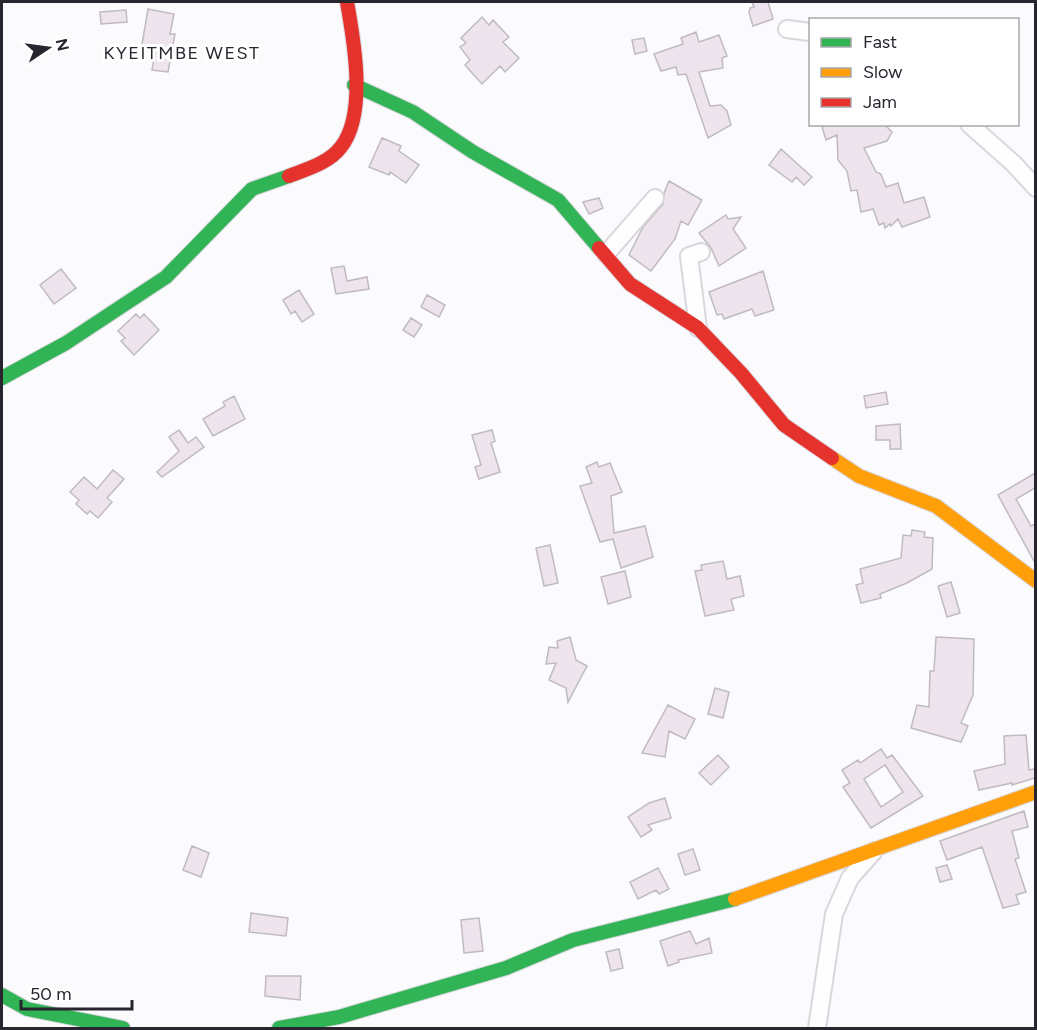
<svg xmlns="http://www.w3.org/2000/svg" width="1037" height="1030" font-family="Figtree,sans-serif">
	<rect width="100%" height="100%" fill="#fbfafd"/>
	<path fill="#ede4ed" stroke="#c0bbc0" stroke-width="1.5" fill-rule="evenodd" d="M 752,2 L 768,2 L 773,19 L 753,26 L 749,13 L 750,8 L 754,7 Z
		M 148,9 L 174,14 L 170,34 L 175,34 L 168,72 L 152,70 L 155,51 L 141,50 Z
		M 126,10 L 127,22 L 101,24 L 100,12 Z
		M 482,17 L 489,25 L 493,20 L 509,37 L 503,42 L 519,58 L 505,72 L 500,66 L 482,84 L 465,65 L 470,60 L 460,47 L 466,43 L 461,38 Z
		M 696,32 L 699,42 L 719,35 L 727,56 L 722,58 L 723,68 L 699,72 L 710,106 L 721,105 L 727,111 L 731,125 L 708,138 L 686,74 L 678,75 L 676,67 L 661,71 L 654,54 L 683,44 L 681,38 Z
		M 644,38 L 647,51 L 635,54 L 632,40 Z
		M 830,124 L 884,124 L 892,132 L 887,141 L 864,148 L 876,172 L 881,174 L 886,187 L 898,183 L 904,203 L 924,197 L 930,217 L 902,227 L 898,219 L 891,226 L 890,224 L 885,228 L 884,223 L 879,225 L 873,209 L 861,212 L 857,190 L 851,191 L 847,171 L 838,160 L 837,135 L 826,140 L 822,127 Z
		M 382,138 L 401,146 L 399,151 L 419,165 L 406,183 L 390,172 L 389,175 L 369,167 Z
		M 781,149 L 812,177 L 804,185 L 796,177 L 792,182 L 769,165 Z
		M 669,181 L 702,200 L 688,225 L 681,221 L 675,239 L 651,271 L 629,255 L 643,227 L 663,204 L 664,193 Z
		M 599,198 L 603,208 L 589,214 L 583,202 Z
		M 726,215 L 728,219 L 741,217 L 733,229 L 746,248 L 719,266 L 711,248 L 699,233 Z
		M 344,266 L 347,281 L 367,277 L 369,289 L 336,294 L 331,268 Z
		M 61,269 L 76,288 L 54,304 L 40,285 Z
		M 763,271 L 774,310 L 755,316 L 752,309 L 724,319 L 722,314 L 717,315 L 709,292 Z
		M 299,290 L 314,314 L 302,322 L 295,311 L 291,314 L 283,300 Z
		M 427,295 L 445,305 L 439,317 L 421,307 Z
		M 136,314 L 140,318 L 144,314 L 159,330 L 134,355 L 121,341 L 125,338 L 118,331 Z
		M 411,318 L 422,325 L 414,337 L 403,330 Z
		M 886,392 L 888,404 L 866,408 L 864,396 Z
		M 234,396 L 245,419 L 213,436 L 203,419 L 225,406 L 223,402 Z
		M 900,424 L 901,449 L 890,449 L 890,440 L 876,440 L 876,426 Z
		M 179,430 L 188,443 L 196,437 L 204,447 L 162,477 L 157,472 L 179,451 L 169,437 Z
		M 492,430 L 495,441 L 491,443 L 500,472 L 479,479 L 475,467 L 481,465 L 472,435 Z
		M 597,462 L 599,467 L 610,463 L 622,492 L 611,496 L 614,533 L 645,526 L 653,557 L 621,568 L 613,539 L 600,542 L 580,486 L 592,483 L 586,467 Z
		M 113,470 L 124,479 L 107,498 L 112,502 L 98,518 L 90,511 L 87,514 L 76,504 L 79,500 L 70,492 L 84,477 L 97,489 Z
		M 1035,473 L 1035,488 L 1016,499 L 1031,526 L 1035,524 L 1035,563 L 998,495 Z
		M 912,530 L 925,532 L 924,537 L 933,538 L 932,569 L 907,583 L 880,594 L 881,598 L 861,603 L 856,585 L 863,583 L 860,569 L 901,558 L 903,535 L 911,536 Z
		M 550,545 L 558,583 L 544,586 L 536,548 Z
		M 723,561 L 727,579 L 740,576 L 744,596 L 731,599 L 734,610 L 705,616 L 695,571 L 702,570 L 701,565 Z
		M 625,571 L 631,597 L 608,604 L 601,577 Z
		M 951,582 L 960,613 L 947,617 L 938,586 Z
		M 570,637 L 576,660 L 587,666 L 568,702 L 566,688 L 549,680 L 556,663 L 546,664 L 549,647 L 558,648 L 557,641 Z
		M 936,637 L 974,639 L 973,695 L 961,723 L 968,726 L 961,742 L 911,728 L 917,705 L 929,707 L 930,671 L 934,671 Z
		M 715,688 L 729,692 L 723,718 L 708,714 Z
		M 668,705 L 695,719 L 685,739 L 669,731 L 665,757 L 642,753 Z
		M 1026,735 L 1029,770 L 1035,769 L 1035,778 L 1012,785 L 1012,783 L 979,790 L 974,771 L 1005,764 L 1004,736 Z
		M 881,749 L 887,758 L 892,755 L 923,796 L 871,828 L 843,787 L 850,783 L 842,770 L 858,760 L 860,763 ZM 885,765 L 903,792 L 881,807 L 864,779 Z
		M 718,755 L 729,767 L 711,785 L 699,773 Z
		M 665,798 L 671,818 L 648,825 L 652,830 L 641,837 L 628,817 L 649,803 Z
		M 1024,811 L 1028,827 L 1012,831 L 1019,858 L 1015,859 L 1026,892 L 1016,895 L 1019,904 L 1003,908 L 982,847 L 947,860 L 940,841 Z
		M 192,846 L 209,853 L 201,877 L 183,870 Z
		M 693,849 L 700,870 L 685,875 L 678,854 Z
		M 947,865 L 952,879 L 940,882 L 936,868 Z
		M 658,868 L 669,889 L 659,894 L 656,890 L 638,899 L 630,882 Z
		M 251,913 L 288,918 L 286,936 L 249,932 Z
		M 479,918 L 483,951 L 464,953 L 461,920 Z
		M 690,931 L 696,944 L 709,938 L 712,953 L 678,960 L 679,962 L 668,966 L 660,941 Z
		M 619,949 L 623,968 L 611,971 L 606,952 Z
		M 266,976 L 301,976 L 300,1000 L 265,996 Z"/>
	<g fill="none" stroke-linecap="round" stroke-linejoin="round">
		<g stroke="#d9d7dd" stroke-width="20">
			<path id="street" d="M 787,29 L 810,32
				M 969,124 L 1014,164 L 1036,188
				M 606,254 L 655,198
				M 698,328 L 689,256 L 701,252
				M 817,1028 L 834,914 L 850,878 L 874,851"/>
		</g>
		<g stroke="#d9d7dd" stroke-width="16">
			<path id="fast" d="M 354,85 L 413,112 L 473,152 L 558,200 L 599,248
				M 2,378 L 66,343 L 166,277 L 252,189 L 289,176
				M 2,995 L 27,1009 L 123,1028
				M 279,1028 L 339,1017 L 506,968 L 573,940 L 735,899"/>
		</g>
		<g stroke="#d9d7dd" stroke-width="16">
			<path id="slow" d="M 832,458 L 859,476 L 936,506 L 1036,581
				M 735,899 L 1036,792"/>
		</g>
		<g stroke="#d9d7dd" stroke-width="16">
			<path id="jam" d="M 289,176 C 307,169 329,163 341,147 C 367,114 354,41 347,2
				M 599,248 L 630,284 L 698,328 L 741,373 L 784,425 L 832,458"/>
		</g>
		<use href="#street" stroke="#fefeff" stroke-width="16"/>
		<use href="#fast" stroke="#30b455" stroke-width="14"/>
		<use href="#slow" stroke="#ff9f0a" stroke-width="14"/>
		<use href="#jam" stroke="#e5322d" stroke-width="14"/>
	</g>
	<g text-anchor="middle" stroke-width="6" stroke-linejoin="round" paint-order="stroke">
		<g font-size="18" letter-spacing="1.5" fill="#29252f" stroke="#fff">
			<text x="182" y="59">KYEITMBE WEST</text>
		</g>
	</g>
	<rect width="1037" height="1030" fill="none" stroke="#29252f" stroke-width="6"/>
	<rect x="809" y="18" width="210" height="108" fill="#ffffff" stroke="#a9a8ac" stroke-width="1.5"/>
	<rect x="821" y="38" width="30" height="9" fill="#30b455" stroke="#a9a8ac" stroke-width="1.5"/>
	<text x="863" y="48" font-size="18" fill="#29252f">Fast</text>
	<rect x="821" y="68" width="30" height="9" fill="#ff9f0a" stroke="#a9a8ac" stroke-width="1.5"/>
	<text x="863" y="78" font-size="18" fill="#29252f">Slow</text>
	<rect x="821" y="98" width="30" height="9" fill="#e5322d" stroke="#a9a8ac" stroke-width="1.5"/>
	<text x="863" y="108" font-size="18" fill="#29252f">Jam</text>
	<g transform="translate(48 48) rotate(77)" stroke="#ffffff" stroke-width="4.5" paint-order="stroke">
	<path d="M0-4.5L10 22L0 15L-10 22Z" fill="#29252f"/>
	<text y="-9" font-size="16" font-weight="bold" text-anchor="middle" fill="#29252f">N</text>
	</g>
	<path d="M21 1000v9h111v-9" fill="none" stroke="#29252f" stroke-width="3"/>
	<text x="30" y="1000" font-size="18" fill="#29252f" stroke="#ffffff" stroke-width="4.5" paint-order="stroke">50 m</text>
</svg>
